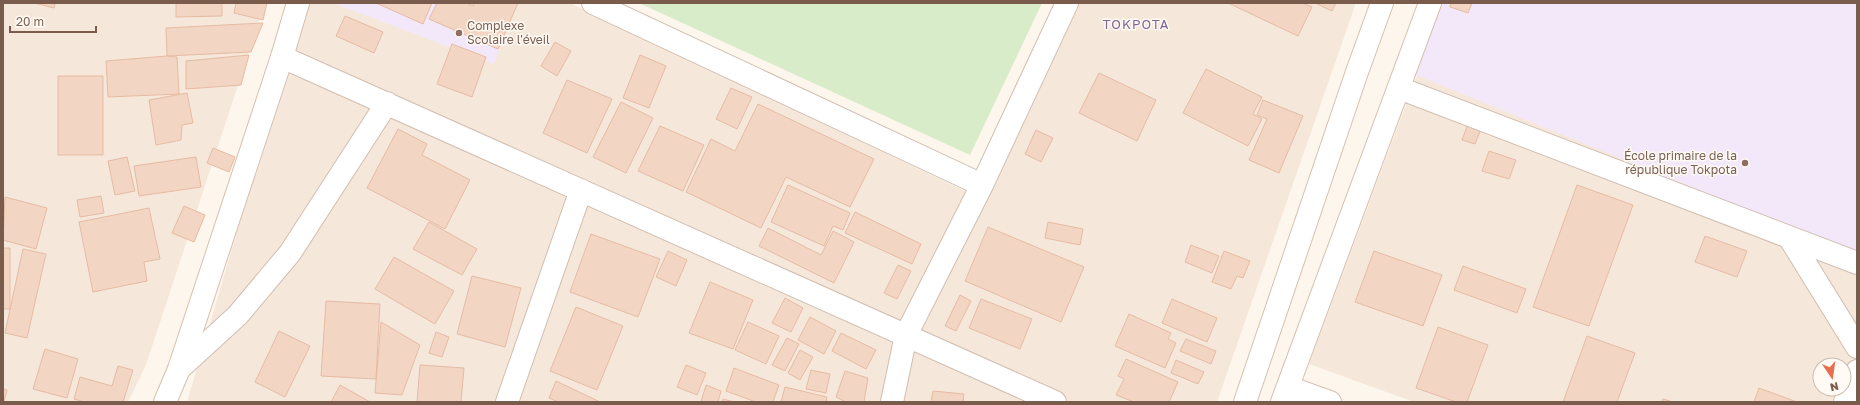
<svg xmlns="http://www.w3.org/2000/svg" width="1860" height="405" font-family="'Golos Text',sans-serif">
	<rect width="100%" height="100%" fill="#fdf6ec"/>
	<path fill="#f5e8da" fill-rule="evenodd" d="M 3,3 L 265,3 L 146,365 L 128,402 L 3,402 Z
		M 306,3 L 570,3 L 986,201 L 1080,3 L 1356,3 L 1217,402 L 187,402 L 290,51 Z
		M 1444,3 L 1857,3 L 1857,402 L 1414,402 L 1309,364 ZM 1820,365 L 1844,365 L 1844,389 L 1820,389 Z"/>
	<path fill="#f3e8fa" d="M 333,3 L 517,3 L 494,64 Z
		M 1437,3 L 1857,3 L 1857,255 L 1409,72 Z"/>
	<path fill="#d8ecc9" d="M 639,3 L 1042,3 L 970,155 Z"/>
	<path fill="#f3d5c3" stroke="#e6bba3" d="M 35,3 L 55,3 L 54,8 Z
		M 176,3 L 222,3 L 222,16 L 176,17 Z
		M 236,3 L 267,3 L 263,20 L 234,13 Z
		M 376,3 L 432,3 L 423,24 Z
		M 437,3 L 467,3 L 473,6 L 474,3 L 518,3 L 498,49 L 429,19 Z
		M 1228,3 L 1303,3 L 1312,7 L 1298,36 Z
		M 1315,3 L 1336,3 L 1332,11 Z
		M 1451,3 L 1472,3 L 1468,13 L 1450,7 Z
		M 345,16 L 383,32 L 374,53 L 336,36 Z
		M 263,23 L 251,52 L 167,56 L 166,28 Z
		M 555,42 L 571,51 L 557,76 L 541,66 Z
		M 452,44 L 486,57 L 472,97 L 437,84 Z
		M 249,55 L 241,85 L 186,89 L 186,61 Z
		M 640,55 L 666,66 L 649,108 L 623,98 Z
		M 167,56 L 177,57 L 179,94 L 108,97 L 106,61 Z
		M 1206,69 L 1262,97 L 1253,114 L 1262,119 L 1248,146 L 1183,113 Z
		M 1099,73 L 1156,100 L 1137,141 L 1079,113 Z
		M 58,76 L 103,76 L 103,155 L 58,155 Z
		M 567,80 L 612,99 L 587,153 L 543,133 Z
		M 731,88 L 752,97 L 737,129 L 716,119 Z
		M 187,93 L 193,123 L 182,125 L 181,140 L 156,145 L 149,100 Z
		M 1263,100 L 1303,116 L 1279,173 L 1249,160 L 1267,119 L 1257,115 Z
		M 621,102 L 653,118 L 626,173 L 593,157 Z
		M 758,104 L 874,159 L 850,207 L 786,177 L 761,228 L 686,192 L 711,139 L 735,151 Z
		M 1468,124 L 1481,129 L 1475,144 L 1462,140 Z
		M 660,126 L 704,145 L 683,191 L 638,171 Z
		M 398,129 L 427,144 L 422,155 L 470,180 L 445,229 L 367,188 Z
		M 1036,130 L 1053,138 L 1041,162 L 1025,154 Z
		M 213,148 L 235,157 L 229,172 L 207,163 Z
		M 1489,151 L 1516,160 L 1509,179 L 1482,171 Z
		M 127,157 L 135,191 L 115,195 L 108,161 Z
		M 196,157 L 201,187 L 139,196 L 134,166 Z
		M 788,185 L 850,213 L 843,230 L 833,226 L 824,246 L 771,222 Z
		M 1577,185 L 1633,205 L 1589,326 L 1533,307 Z
		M 101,196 L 104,213 L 80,217 L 77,200 Z
		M 5,197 L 47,208 L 36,249 L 3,240 Z
		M 184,206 L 205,215 L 194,242 L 172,233 Z
		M 149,208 L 160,259 L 144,262 L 147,281 L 93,292 L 79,222 Z
		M 855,212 L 921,244 L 912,264 L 845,233 Z
		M 429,222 L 477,249 L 462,275 L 413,249 Z
		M 1048,222 L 1083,229 L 1080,245 L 1045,238 Z
		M 988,227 L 1084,267 L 1061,322 L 965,281 Z
		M 768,228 L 821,255 L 833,231 L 854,242 L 834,283 L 759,246 Z
		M 591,234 L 660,259 L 638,317 L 570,292 Z
		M 1705,236 L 1747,251 L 1737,277 L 1695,262 Z
		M 1191,245 L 1219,256 L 1212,273 L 1185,262 Z
		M 3,248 L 10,248 L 10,309 L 3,309 Z
		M 23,249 L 46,254 L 27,338 L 5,333 Z
		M 668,251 L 687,260 L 676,286 L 656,277 Z
		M 1224,251 L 1250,261 L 1243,278 L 1237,276 L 1231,289 L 1212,282 Z
		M 1374,251 L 1442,275 L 1423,326 L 1355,302 Z
		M 394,257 L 454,291 L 435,324 L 375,289 Z
		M 898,265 L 911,271 L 897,299 L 884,293 Z
		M 1463,266 L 1526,289 L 1517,313 L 1454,290 Z
		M 472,276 L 521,288 L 505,347 L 457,334 Z
		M 710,282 L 753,300 L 733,349 L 689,333 Z
		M 960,295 L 971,301 L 956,331 L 945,326 Z
		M 785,298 L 803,308 L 791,332 L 772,323 Z
		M 981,299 L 1032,319 L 1020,349 L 969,328 Z
		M 1172,299 L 1217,318 L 1207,342 L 1162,323 Z
		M 326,301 L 380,304 L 376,379 L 321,376 Z
		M 576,307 L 623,326 L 597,390 L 550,371 Z
		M 1129,314 L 1171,333 L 1168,339 L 1176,343 L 1165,368 L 1115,346 Z
		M 810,317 L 836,331 L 824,354 L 798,340 Z
		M 381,322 L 420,345 L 402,395 L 375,393 Z
		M 748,322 L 779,336 L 766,364 L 735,350 Z
		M 1438,327 L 1488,345 L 1467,402 L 1456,402 L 1416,388 Z
		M 279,331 L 310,346 L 285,397 L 255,382 Z
		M 436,332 L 449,337 L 442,357 L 429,353 Z
		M 841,333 L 876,350 L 866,369 L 832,351 Z
		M 1587,336 L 1635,353 L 1617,402 L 1563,402 Z
		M 787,338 L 799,344 L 785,371 L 772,365 Z
		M 1186,339 L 1216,351 L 1211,364 L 1180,351 Z
		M 45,349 L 78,359 L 67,398 L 33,389 Z
		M 800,350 L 813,357 L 800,380 L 788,373 Z
		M 1126,359 L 1178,382 L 1169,402 L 1134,402 L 1116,395 L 1124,379 L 1118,376 Z
		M 1176,360 L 1204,372 L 1198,384 L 1171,373 Z
		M 420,365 L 464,368 L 461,402 L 417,402 Z
		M 686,365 L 706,373 L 697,395 L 677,387 Z
		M 118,366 L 133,370 L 123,402 L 85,402 L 74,399 L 80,377 L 112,386 Z
		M 734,368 L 779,385 L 773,402 L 756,402 L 726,391 Z
		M 811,370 L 830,374 L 826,393 L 806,389 Z
		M 845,371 L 868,378 L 864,402 L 846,402 L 836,397 Z
		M 556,381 L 600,402 L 558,402 L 549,398 Z
		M 340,385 L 370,402 L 331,402 Z
		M 706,385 L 721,391 L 718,402 L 701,402 Z
		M 785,387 L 827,397 L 826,402 L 781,402 Z
		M 1759,388 L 1797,402 L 1754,402 Z
		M 3,389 L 7,390 L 4,402 L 3,402 Z
		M 933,391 L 964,394 L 963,402 L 931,402 Z
		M 723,399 L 734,402 L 722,402 Z
		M 1663,399 L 1673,402 L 1661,402 Z"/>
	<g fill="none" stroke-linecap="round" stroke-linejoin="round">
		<g stroke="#d1beb0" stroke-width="24">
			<path id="street" d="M 593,3 L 982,185
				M 282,57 L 1055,402
				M 1399,88 L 1857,263
				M 1789,237 L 1857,347
				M 179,369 L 238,315 L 290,253 L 387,103
				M 507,402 L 581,190
				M 892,402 L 906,335 L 982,185 L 1067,3
				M 1845,402 L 1857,371"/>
		</g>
		<g stroke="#d6c0b0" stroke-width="24">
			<path id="secondary" d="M 1288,387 L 1330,402
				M 165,402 L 179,369 L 282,57 L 298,3
				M 1245,402 L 1357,72 L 1382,3
				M 1282,402 L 1430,3"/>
		</g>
		<use href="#street" stroke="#fff" stroke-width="22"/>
		<use href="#secondary" stroke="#fff" stroke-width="22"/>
	</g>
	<g fill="#8d6e63" stroke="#fffaf3" stroke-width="1.5">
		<circle cx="459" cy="33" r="4"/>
		<circle cx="1745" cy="163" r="4"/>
	</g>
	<g text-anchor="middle" stroke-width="3" stroke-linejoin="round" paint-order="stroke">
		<g font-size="12" fill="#785e54" stroke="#fffaf3" text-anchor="start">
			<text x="467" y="30">Complexe<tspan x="467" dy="14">Scolaire l'éveil</tspan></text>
			<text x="1737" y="160" text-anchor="end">École primaire de la<tspan x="1737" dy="14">république Tokpota</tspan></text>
		</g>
		<g font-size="13" letter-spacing="1" fill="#846695" stroke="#fffaf3">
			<text x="1136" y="29">TOKPOTA</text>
		</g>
	</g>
	<rect width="1860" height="405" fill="none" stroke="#7a5c4d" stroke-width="8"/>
	<g transform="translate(1832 377) rotate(167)"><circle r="19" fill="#fffaf3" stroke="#cabbb1"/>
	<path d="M0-3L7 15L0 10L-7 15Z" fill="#e76f51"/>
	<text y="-6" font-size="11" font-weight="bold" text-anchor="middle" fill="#7a5c4d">N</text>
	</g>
	<path d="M10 26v6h86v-6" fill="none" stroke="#7a5c4d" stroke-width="2"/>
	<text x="16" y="26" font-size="12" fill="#7a5c4d" stroke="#fffaf3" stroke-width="3" paint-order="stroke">20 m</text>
</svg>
